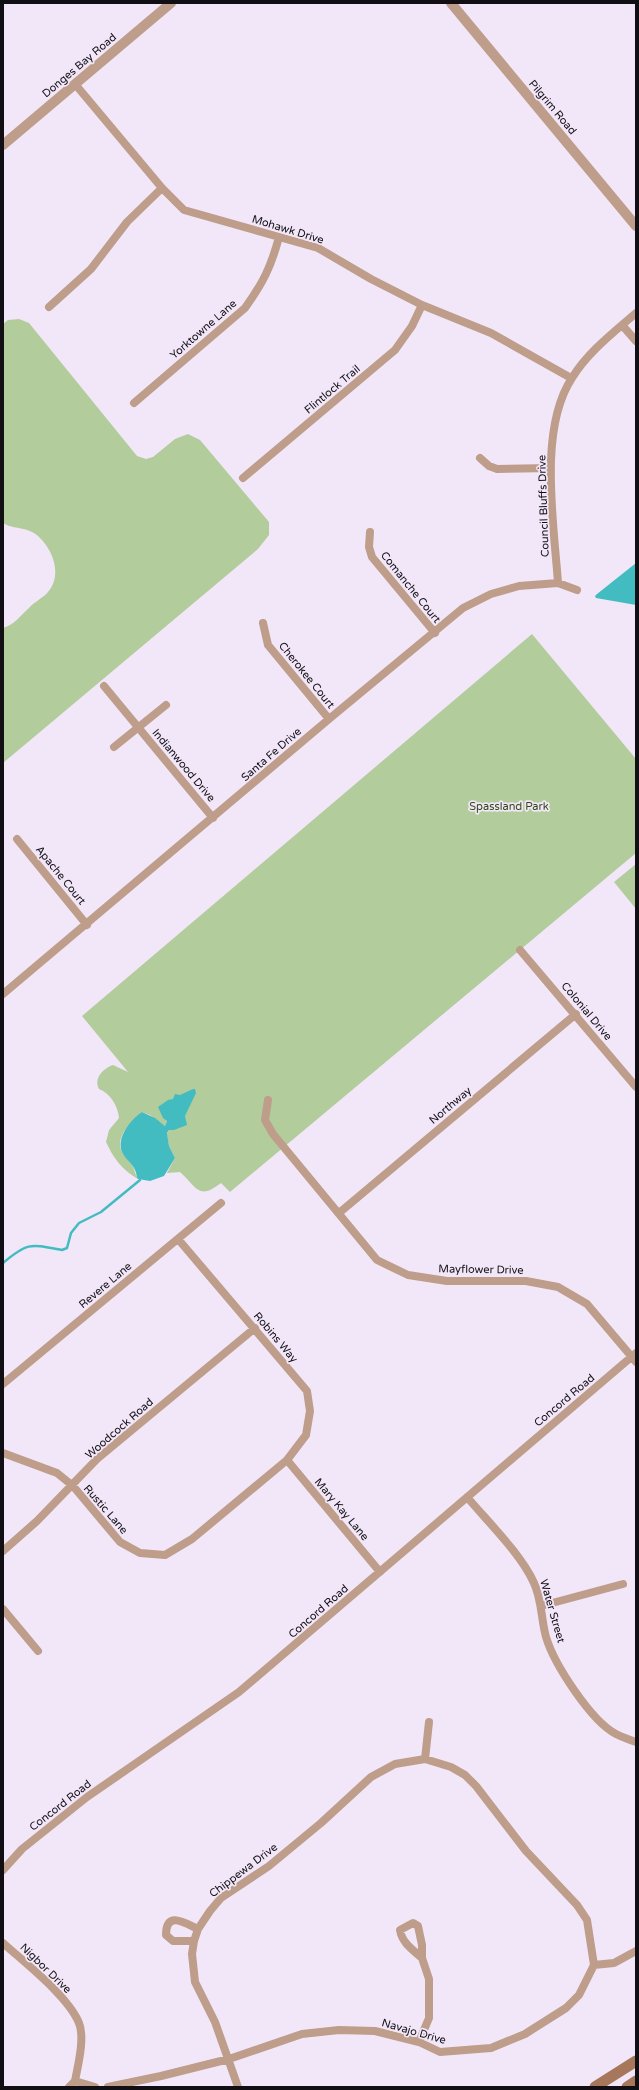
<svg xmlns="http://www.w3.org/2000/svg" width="639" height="2090" font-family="'Varela Round',sans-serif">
	<rect width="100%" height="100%" fill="#f2e7f8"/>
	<path fill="#b2cc9c" d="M 19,319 L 29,323 L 137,456 L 146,459 L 153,457 L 175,439 L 188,434 L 200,440 L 269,522 L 269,535 L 258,549 L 3,763 L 3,628 C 14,625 20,616 29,608 C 34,602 43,598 48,592 C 62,576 54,551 39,537 C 28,526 14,530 3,523 L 3,324 L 8,320 Z
		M 532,634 L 636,759 L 636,853 L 230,1192 L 221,1183 C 198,1201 197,1187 180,1172 L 167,1173 L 175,1158 L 169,1146 L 167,1134 L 169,1130 L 174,1130 L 158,1108 L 167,1121 L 165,1126 L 150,1115 L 142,1112 C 133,1120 119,1133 120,1146 C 121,1154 128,1159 132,1165 C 135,1170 135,1175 138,1179 C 122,1170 114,1159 106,1142 L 109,1130 L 119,1118 C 118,1106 110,1093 99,1089 C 93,1078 104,1068 113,1065 L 128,1072 L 82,1016 Z
		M 636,864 L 636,909 L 614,882 Z"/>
	<path fill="#43bcc1" d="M 636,563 L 636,605 L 596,598 L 595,596 L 597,594 Z
		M 193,1089 L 195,1089 L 196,1093 L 185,1116 L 187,1125 L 174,1130 L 169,1130 L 167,1133 L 169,1146 L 175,1158 L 164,1176 L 150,1181 L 138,1179 C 136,1176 137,1174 135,1170 C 132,1163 125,1159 122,1152 C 116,1138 131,1119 142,1112 L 155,1118 L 165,1126 L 167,1121 L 163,1118 L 158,1107 L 168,1100 L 173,1099 L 175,1094 L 180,1095 Z"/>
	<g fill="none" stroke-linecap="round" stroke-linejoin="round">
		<path stroke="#43bcc1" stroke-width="2.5" d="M 3,1263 C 28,1242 30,1244 62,1250 L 67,1248 L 71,1233 L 79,1223 L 101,1212 L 140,1180"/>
		<path stroke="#be9d8b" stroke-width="8" d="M 75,84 L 162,188 L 184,210 L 318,248 L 371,279 L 422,305 L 491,333 L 571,378
			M 49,307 L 91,269 L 127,222 L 162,188
			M 622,325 L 636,341
			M 134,403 L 245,308 C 263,283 271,267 279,237
			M 480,458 L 489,466 L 497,469 L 551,468
			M 243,478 L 395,350 L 412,326 L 422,305
			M 370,532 L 369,547 L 372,557 L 435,633
			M 558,583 C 554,524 538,429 572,378 C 588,352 613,333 636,313
			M 263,623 L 268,645 L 329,719
			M 104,686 L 213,818
			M 114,747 L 166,705
			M 17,839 L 87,925
			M 520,950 L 636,1087
			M 3,994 L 329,719 L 463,608 L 491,594 L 519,586 L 558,583 L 577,590
			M 268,1100 L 265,1120 L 273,1134 L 377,1260 L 408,1275 L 447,1281 L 526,1281 L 558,1287 L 587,1304 L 636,1362
			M 339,1213 L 576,1014
			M 3,1384 L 221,1203
			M 3,1453 L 57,1473 L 73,1486 L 120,1542 L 140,1553 L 165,1555 L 192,1539 L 287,1460 L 306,1435 L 310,1411 L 307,1391 L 178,1239
			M 287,1460 L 380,1572
			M 467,1497 C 488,1522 521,1554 534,1583 C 542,1600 541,1619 546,1637 C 554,1664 591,1721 616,1734 C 622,1737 630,1740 636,1742
			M 3,1551 L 37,1521 L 97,1459 L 255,1328
			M 541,1606 L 623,1584
			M 3,1609 L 38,1651
			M 425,1759 L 429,1722
			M 3,1870 L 22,1849 L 87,1797 L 239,1692 L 636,1353
			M 194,1941 L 173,1941 L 166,1935 C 166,1910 185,1923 198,1929
			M 3,1943 C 25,1963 68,1996 79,2023 C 85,2038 78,2065 75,2081
			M 594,1965 L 614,1963 L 636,1951
			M 419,2042 L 429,2018 L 429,1979 L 422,1958 L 422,1945 L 418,1926 L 413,1923 L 400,1930 C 402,1943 413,1950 422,1958
			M 75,2081 L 95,2087
			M 69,2087 L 75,2081
			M 108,2087 L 161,2076 L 229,2059 L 302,2034 L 339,2030 L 375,2031 L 419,2042 L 440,2052 L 491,2048 L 525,2034 L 566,2008 L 579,1995 L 594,1965
			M 238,2087 L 215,2022 L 195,1982 L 192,1954 L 194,1941 L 198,1929 L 210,1911 L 221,1898 L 269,1866 L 321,1823 L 371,1777 L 395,1764 L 425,1759 L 451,1767 L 465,1775 L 476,1786 L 526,1851 L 577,1905 L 587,1920 L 594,1965"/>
		<path stroke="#be9d8b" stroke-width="10" d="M 451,3 L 636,226
			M 3,145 L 171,3"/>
		<path stroke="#a6775b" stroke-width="11" d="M 595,2087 L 636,2061
			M 627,2087 L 636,2081"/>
	</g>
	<g text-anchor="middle" stroke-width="3.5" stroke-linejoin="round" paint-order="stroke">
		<g font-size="11" fill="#120f14" stroke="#f2e7f8">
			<text transform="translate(79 65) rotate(-40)" y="4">Donges Bay Road</text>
			<text transform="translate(553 107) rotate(50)" y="4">Pilgrim Road</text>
			<text transform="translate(288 229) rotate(17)" y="4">Mohawk Drive</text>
			<text transform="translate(203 329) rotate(-41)" y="4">Yorktowne Lane</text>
			<text transform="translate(332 389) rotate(-40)" y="4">Flintlock Trail</text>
			<text transform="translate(543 506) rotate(-92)" y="4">Council Bluffs Drive</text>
			<text transform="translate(411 587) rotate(51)" y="4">Comanche Court</text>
			<text transform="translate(307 675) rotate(51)" y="4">Cherokee Court</text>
			<text transform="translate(271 754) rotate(-41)" y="4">Santa Fe Drive</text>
			<text transform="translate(184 765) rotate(50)" y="4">Indianwood Drive</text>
			<text transform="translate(61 875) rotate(51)" y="4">Apache Court</text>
			<text transform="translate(587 1011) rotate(50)" y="4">Colonial Drive</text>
			<text transform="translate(450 1105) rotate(-40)" y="4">Northway</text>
			<text transform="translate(481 1269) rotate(1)" y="4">Mayflower Drive</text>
			<text transform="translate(105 1285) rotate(-40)" y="4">Revere Lane</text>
			<text transform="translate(276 1337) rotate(50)" y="4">Robins Way</text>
			<text transform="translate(564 1400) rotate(-40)" y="4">Concord Road</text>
			<text transform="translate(119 1428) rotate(-41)" y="4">Woodcock Road</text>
			<text transform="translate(106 1509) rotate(49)" y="4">Rustic Lane</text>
			<text transform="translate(342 1509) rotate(50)" y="4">Mary Kay Lane</text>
			<text transform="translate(318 1611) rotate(-41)" y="4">Concord Road</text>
			<text transform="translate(553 1611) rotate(74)" y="4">Water Street</text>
			<text transform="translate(60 1805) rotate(-38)" y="4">Concord Road</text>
			<text transform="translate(243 1870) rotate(-37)" y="4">Chippewa Drive</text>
			<text transform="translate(46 1968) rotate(44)" y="4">Nigbor Drive</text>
			<text transform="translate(414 2031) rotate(16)" y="4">Navajo Drive</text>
		</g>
		<g font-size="11" fill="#304916" stroke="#f2e7f8">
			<text x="509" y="810">Spassland Park</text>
		</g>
	</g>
	<rect width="639" height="2090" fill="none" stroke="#120f14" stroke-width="8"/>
</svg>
